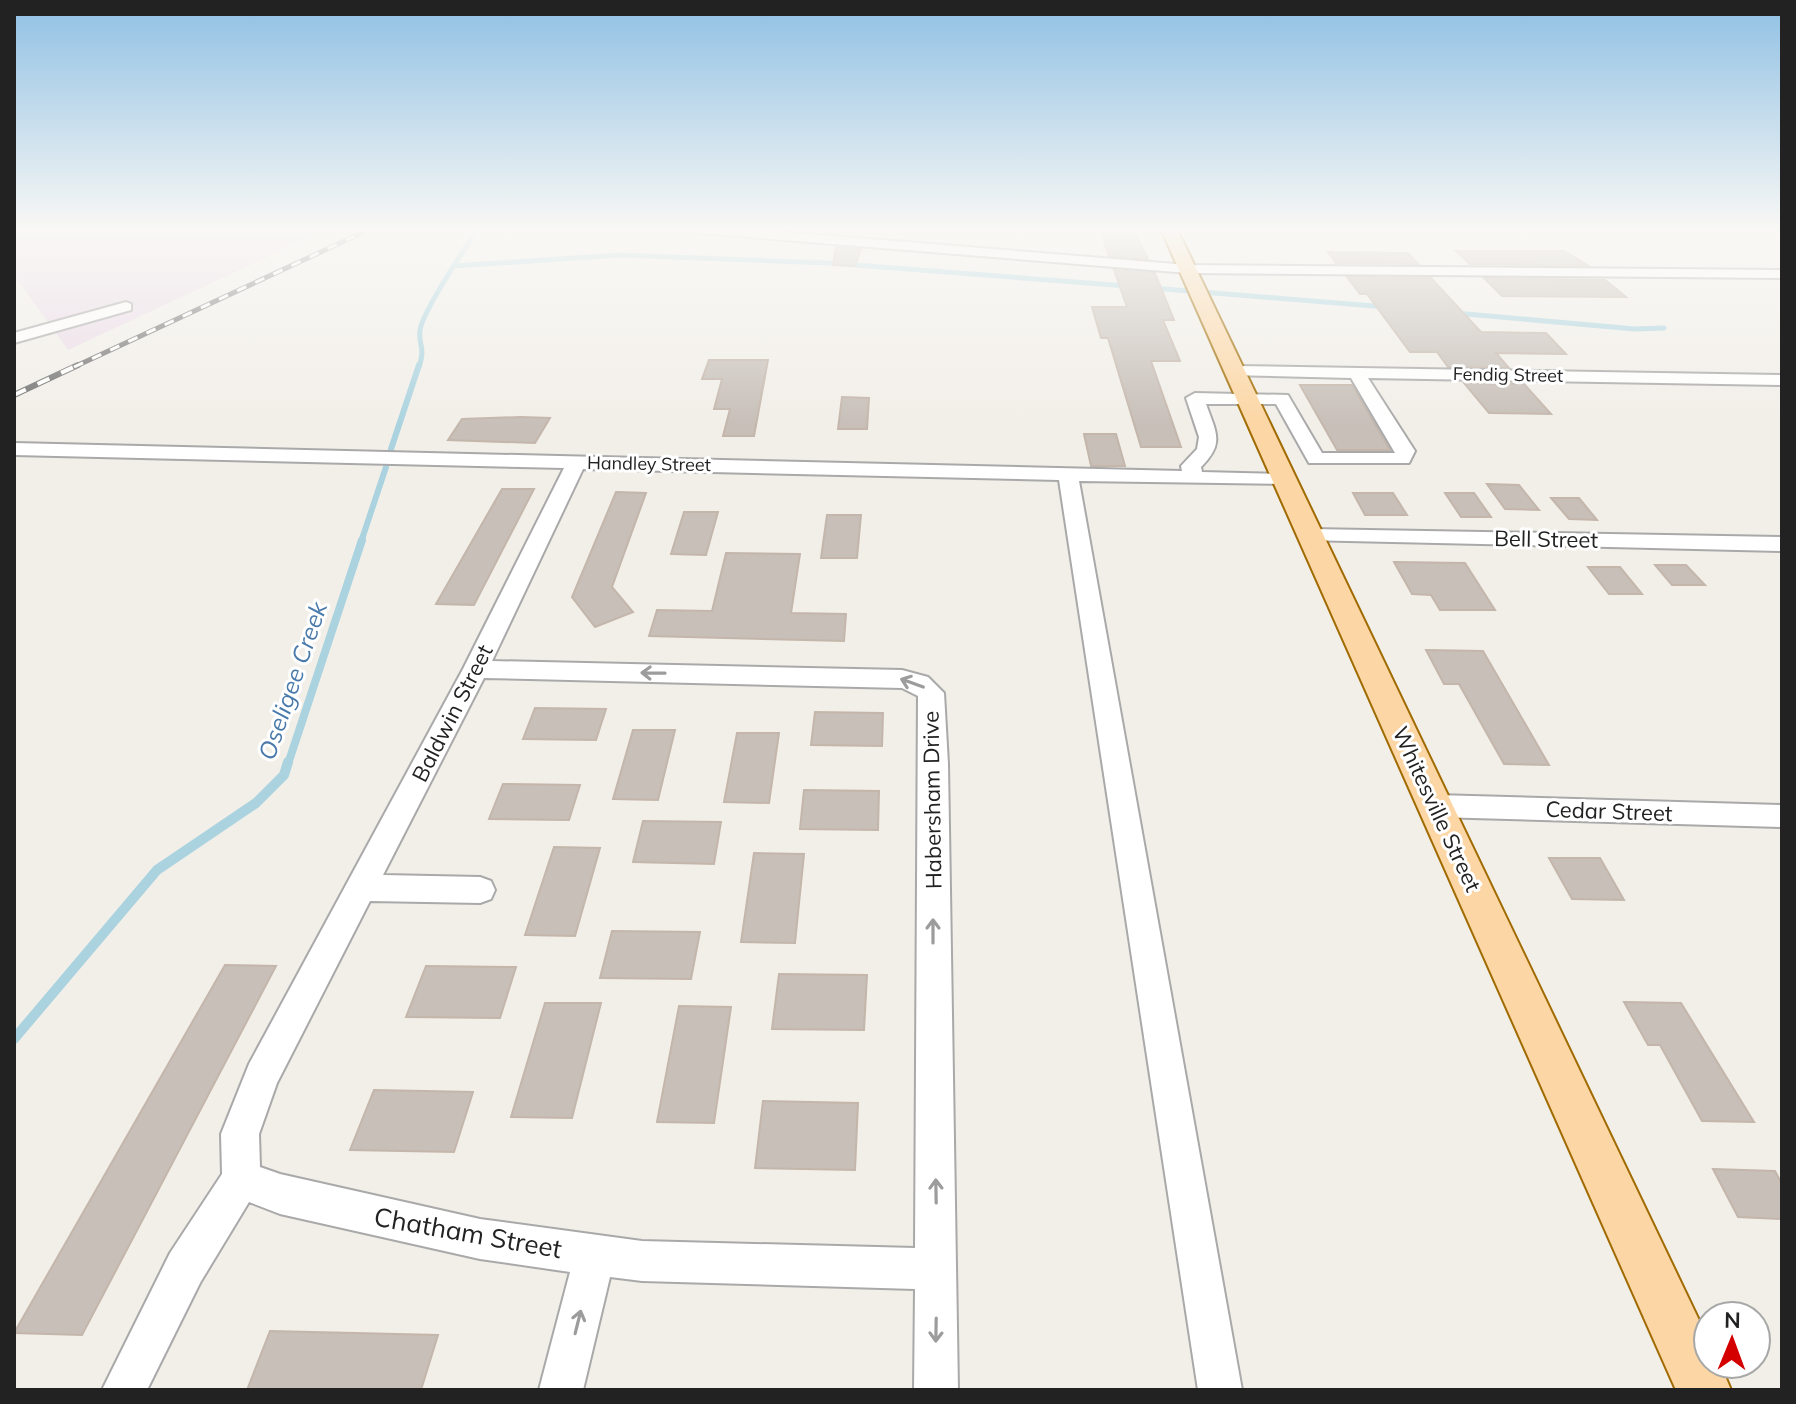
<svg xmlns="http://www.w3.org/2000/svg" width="1796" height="1404" font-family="Mulish,sans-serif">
	<rect width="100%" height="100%" fill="#f2efe9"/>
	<path fill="#ebdbe8" d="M 14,229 L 327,229 L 68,350 L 14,275 Z"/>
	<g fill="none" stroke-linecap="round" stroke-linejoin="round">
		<path stroke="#aad3df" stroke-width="5" d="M 453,266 L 620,255 L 829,263 L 1127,286
			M 1152,288 L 1386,307
			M 1455,313 L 1635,329 L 1664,328
			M 419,367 C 426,346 418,345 420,330 C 423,311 465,248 477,230"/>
		<path stroke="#aad3df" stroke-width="6" d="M 391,449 L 419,365
			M 361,542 L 386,467"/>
		<path stroke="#aad3df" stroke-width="8" d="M 288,764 L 362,540"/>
		<path stroke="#aad3df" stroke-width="10" d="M 14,1039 L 157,870 L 256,803 L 284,775 L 288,762"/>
	</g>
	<path fill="#c7bfb8" stroke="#c4b6ab" stroke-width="2" d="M 1100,229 L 1133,229 L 1148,259 L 1109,256 Z
		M 836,247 L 861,249 L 855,266 L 833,265 Z
		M 1456,251 L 1564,251 L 1587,265 L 1470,264 Z
		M 1328,252 L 1408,253 L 1418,264 L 1336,263 Z
		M 1114,270 L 1155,273 L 1174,320 L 1163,320 L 1180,361 L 1151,361 L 1181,447 L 1141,447 L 1108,338 L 1101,338 L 1092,307 L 1127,307 Z
		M 1347,277 L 1431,278 L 1481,332 L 1546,333 L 1566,354 L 1496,353 L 1509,368 L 1448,367 L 1437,352 L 1410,352 L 1367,294 L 1360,294 Z
		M 1484,278 L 1605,280 L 1626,297 L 1502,296 Z
		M 709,360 L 768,360 L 754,436 L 723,436 L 730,409 L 714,409 L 722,379 L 702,379 Z
		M 1464,383 L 1524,384 L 1551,414 L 1489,413 Z
		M 1300,385 L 1352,385 L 1390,450 L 1337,450 Z
		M 842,397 L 869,398 L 867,429 L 838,429 Z
		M 521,417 L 550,418 L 535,443 L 448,440 L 462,419 Z
		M 1084,434 L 1116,434 L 1125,466 L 1091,466 Z
		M 1487,484 L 1519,485 L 1539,510 L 1505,509 Z
		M 502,489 L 534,489 L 474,605 L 436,604 Z
		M 616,492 L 646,493 L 612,587 L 633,612 L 595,627 L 572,597 Z
		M 1353,493 L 1393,493 L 1407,515 L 1365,515 Z
		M 1445,493 L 1474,493 L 1491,517 L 1461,517 Z
		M 1551,498 L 1579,498 L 1597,520 L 1569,519 Z
		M 684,512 L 718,512 L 706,555 L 671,554 Z
		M 827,515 L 861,515 L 857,558 L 821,558 Z
		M 726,553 L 800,554 L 791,613 L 846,614 L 844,641 L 649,636 L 657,610 L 712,611 Z
		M 1394,562 L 1465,563 L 1495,610 L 1440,610 L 1431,595 L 1412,594 Z
		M 1655,565 L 1686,565 L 1705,585 L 1672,585 Z
		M 1588,567 L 1620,567 L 1642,594 L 1609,594 Z
		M 1426,650 L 1483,651 L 1549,765 L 1504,764 L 1459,684 L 1444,684 Z
		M 535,708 L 606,709 L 596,740 L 523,739 Z
		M 815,712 L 883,713 L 882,746 L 811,745 Z
		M 633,730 L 675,730 L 658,800 L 613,799 Z
		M 737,733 L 779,733 L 769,803 L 724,802 Z
		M 503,784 L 580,785 L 569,820 L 489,819 Z
		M 804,790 L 879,791 L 878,830 L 800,829 Z
		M 643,821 L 721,822 L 714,864 L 633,862 Z
		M 554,847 L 600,848 L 575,936 L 525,935 Z
		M 754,853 L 804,854 L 795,943 L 741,942 Z
		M 1549,858 L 1600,858 L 1624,900 L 1572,899 Z
		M 612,931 L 700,932 L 691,979 L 600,978 Z
		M 225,965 L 276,966 L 82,1335 L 14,1333 Z
		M 426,966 L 516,967 L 500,1018 L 406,1017 Z
		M 779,974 L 867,975 L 864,1030 L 772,1029 Z
		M 1624,1002 L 1681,1003 L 1754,1122 L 1702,1121 L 1660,1045 L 1648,1045 Z
		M 545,1003 L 601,1003 L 572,1118 L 511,1117 Z
		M 679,1006 L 731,1007 L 714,1123 L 657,1122 Z
		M 374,1090 L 473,1092 L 454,1152 L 350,1150 Z
		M 763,1101 L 858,1103 L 855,1170 L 755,1168 Z
		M 1713,1169 L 1775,1171 L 1782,1184 L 1782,1219 L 1738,1217 Z
		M 270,1331 L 438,1335 L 421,1390 L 247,1390 Z"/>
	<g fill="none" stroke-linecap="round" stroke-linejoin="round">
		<g stroke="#a9a9a9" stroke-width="4">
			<path id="minor" d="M 692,229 L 747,229 L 1188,265 L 1782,270 L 1782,278 L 1188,273 L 699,233 Z
				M 126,302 L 131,304 L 131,310 L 14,343 L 14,333 Z
				M 1234,366 L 1782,375 L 1782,385 L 1368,378 L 1415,451 L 1409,463 L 1309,463 L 1276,404 L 1206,404 C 1216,433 1225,443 1201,467 L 1202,472 L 1285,474 L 1292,476 L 1295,480 L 1292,484 L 1079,481 L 1242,1390 L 1198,1390 L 1059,480 L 583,469 L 492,661 L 902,670 L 928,677 L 944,693 L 948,764 L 958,1390 L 914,1390 L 915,1289 L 642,1281 L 610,1277 L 583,1390 L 539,1390 L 570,1272 L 480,1259 L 280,1214 L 249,1202 L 200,1283 L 147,1390 L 102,1390 L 170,1253 L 222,1174 L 221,1134 L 249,1064 L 463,669 L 564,468 L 14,455 L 14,443 L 1182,471 L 1181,466 L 1197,449 L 1199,437 L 1186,398 L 1195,393 L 1288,395 L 1322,453 L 1395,453 L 1351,378 L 1228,375 L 1225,371 ZM 484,678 L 902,688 L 918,696 L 915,1248 L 642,1241 L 480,1219 L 280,1174 L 260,1167 L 259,1134 L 277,1083 L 370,901 L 480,903 L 491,899 L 495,890 L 491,881 L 480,877 L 383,875 Z
				M 1311,529 L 1782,537 L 1782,551 L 1303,540 L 1300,535 L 1303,530 Z
				M 1436,795 L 1782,805 L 1782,827 L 1436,817 L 1426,814 L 1422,806 L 1426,798 Z"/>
		</g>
		<g stroke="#a06b00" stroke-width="4">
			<path id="major" d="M 1161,229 L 1177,229 L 1708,1339 L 1708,1364 L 1720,1364 L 1731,1390 L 1676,1390 Z"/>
		</g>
		<use href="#minor" fill="#fff" fill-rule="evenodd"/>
		<use href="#major" fill="#fcd6a4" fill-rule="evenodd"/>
		<g stroke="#707070" stroke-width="5">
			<path id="rail-far1" d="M 74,367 L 370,229"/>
		</g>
		<g stroke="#707070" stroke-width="6">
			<path id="rail" d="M 14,395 L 78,365"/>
		</g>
		<use href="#rail-far1" stroke="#fff" stroke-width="3" stroke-dasharray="10" stroke-linecap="butt"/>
		<use href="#rail" stroke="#fff" stroke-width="4" stroke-dasharray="13" stroke-linecap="butt"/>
	</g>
	<defs><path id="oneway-shaft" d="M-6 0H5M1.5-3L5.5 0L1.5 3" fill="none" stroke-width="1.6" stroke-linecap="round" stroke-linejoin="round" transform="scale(2)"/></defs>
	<g stroke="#9c9c9c">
		<use href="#oneway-shaft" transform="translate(653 673) rotate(-179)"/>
		<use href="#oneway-shaft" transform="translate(912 683) rotate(-160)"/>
		<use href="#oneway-shaft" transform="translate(933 931) rotate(-90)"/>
		<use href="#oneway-shaft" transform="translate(936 1191) rotate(-91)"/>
		<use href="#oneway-shaft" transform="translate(578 1322) rotate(-76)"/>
		<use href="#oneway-shaft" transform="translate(936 1330) rotate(91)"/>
	</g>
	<linearGradient id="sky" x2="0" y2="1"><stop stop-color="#8fc0e4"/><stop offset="0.54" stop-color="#f9f8f5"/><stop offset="1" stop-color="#f9f8f5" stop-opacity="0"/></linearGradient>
	<rect width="1796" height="425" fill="url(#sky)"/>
	<g text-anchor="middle" stroke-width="6" stroke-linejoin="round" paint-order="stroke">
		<g font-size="18" fill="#222" stroke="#fff">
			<text transform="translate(1508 375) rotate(1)" y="6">Fendig Street</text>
			<text transform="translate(649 464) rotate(1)" y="6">Handley Street</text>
		</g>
		<g font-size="22" fill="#222" stroke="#fff">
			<text transform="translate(1546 539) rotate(1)" y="8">Bell Street</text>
			<text transform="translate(452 713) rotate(-63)" y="8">Baldwin Street</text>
			<text transform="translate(932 800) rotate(-91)" y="8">Habersham Drive</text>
			<text transform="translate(1437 809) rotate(65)" y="8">Whitesville Street</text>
			<text transform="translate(1609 811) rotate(2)" y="8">Cedar Street</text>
		</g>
		<g font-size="24" font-style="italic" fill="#4a7aab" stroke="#fff">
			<text transform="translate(293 681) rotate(-71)" y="8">Oseligee Creek</text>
		</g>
		<g font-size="26" fill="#222" stroke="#fff">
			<text transform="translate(468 1233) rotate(10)" y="9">Chatham Street</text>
		</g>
	</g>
	<rect width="1796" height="1404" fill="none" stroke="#222222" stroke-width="32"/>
	<g transform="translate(1732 1340) rotate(1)"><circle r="38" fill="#ffffff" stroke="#a7a7a7" stroke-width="2"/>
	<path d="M0-6L14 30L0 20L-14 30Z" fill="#d40000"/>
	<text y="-12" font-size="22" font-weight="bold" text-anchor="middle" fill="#222222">N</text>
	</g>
</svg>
